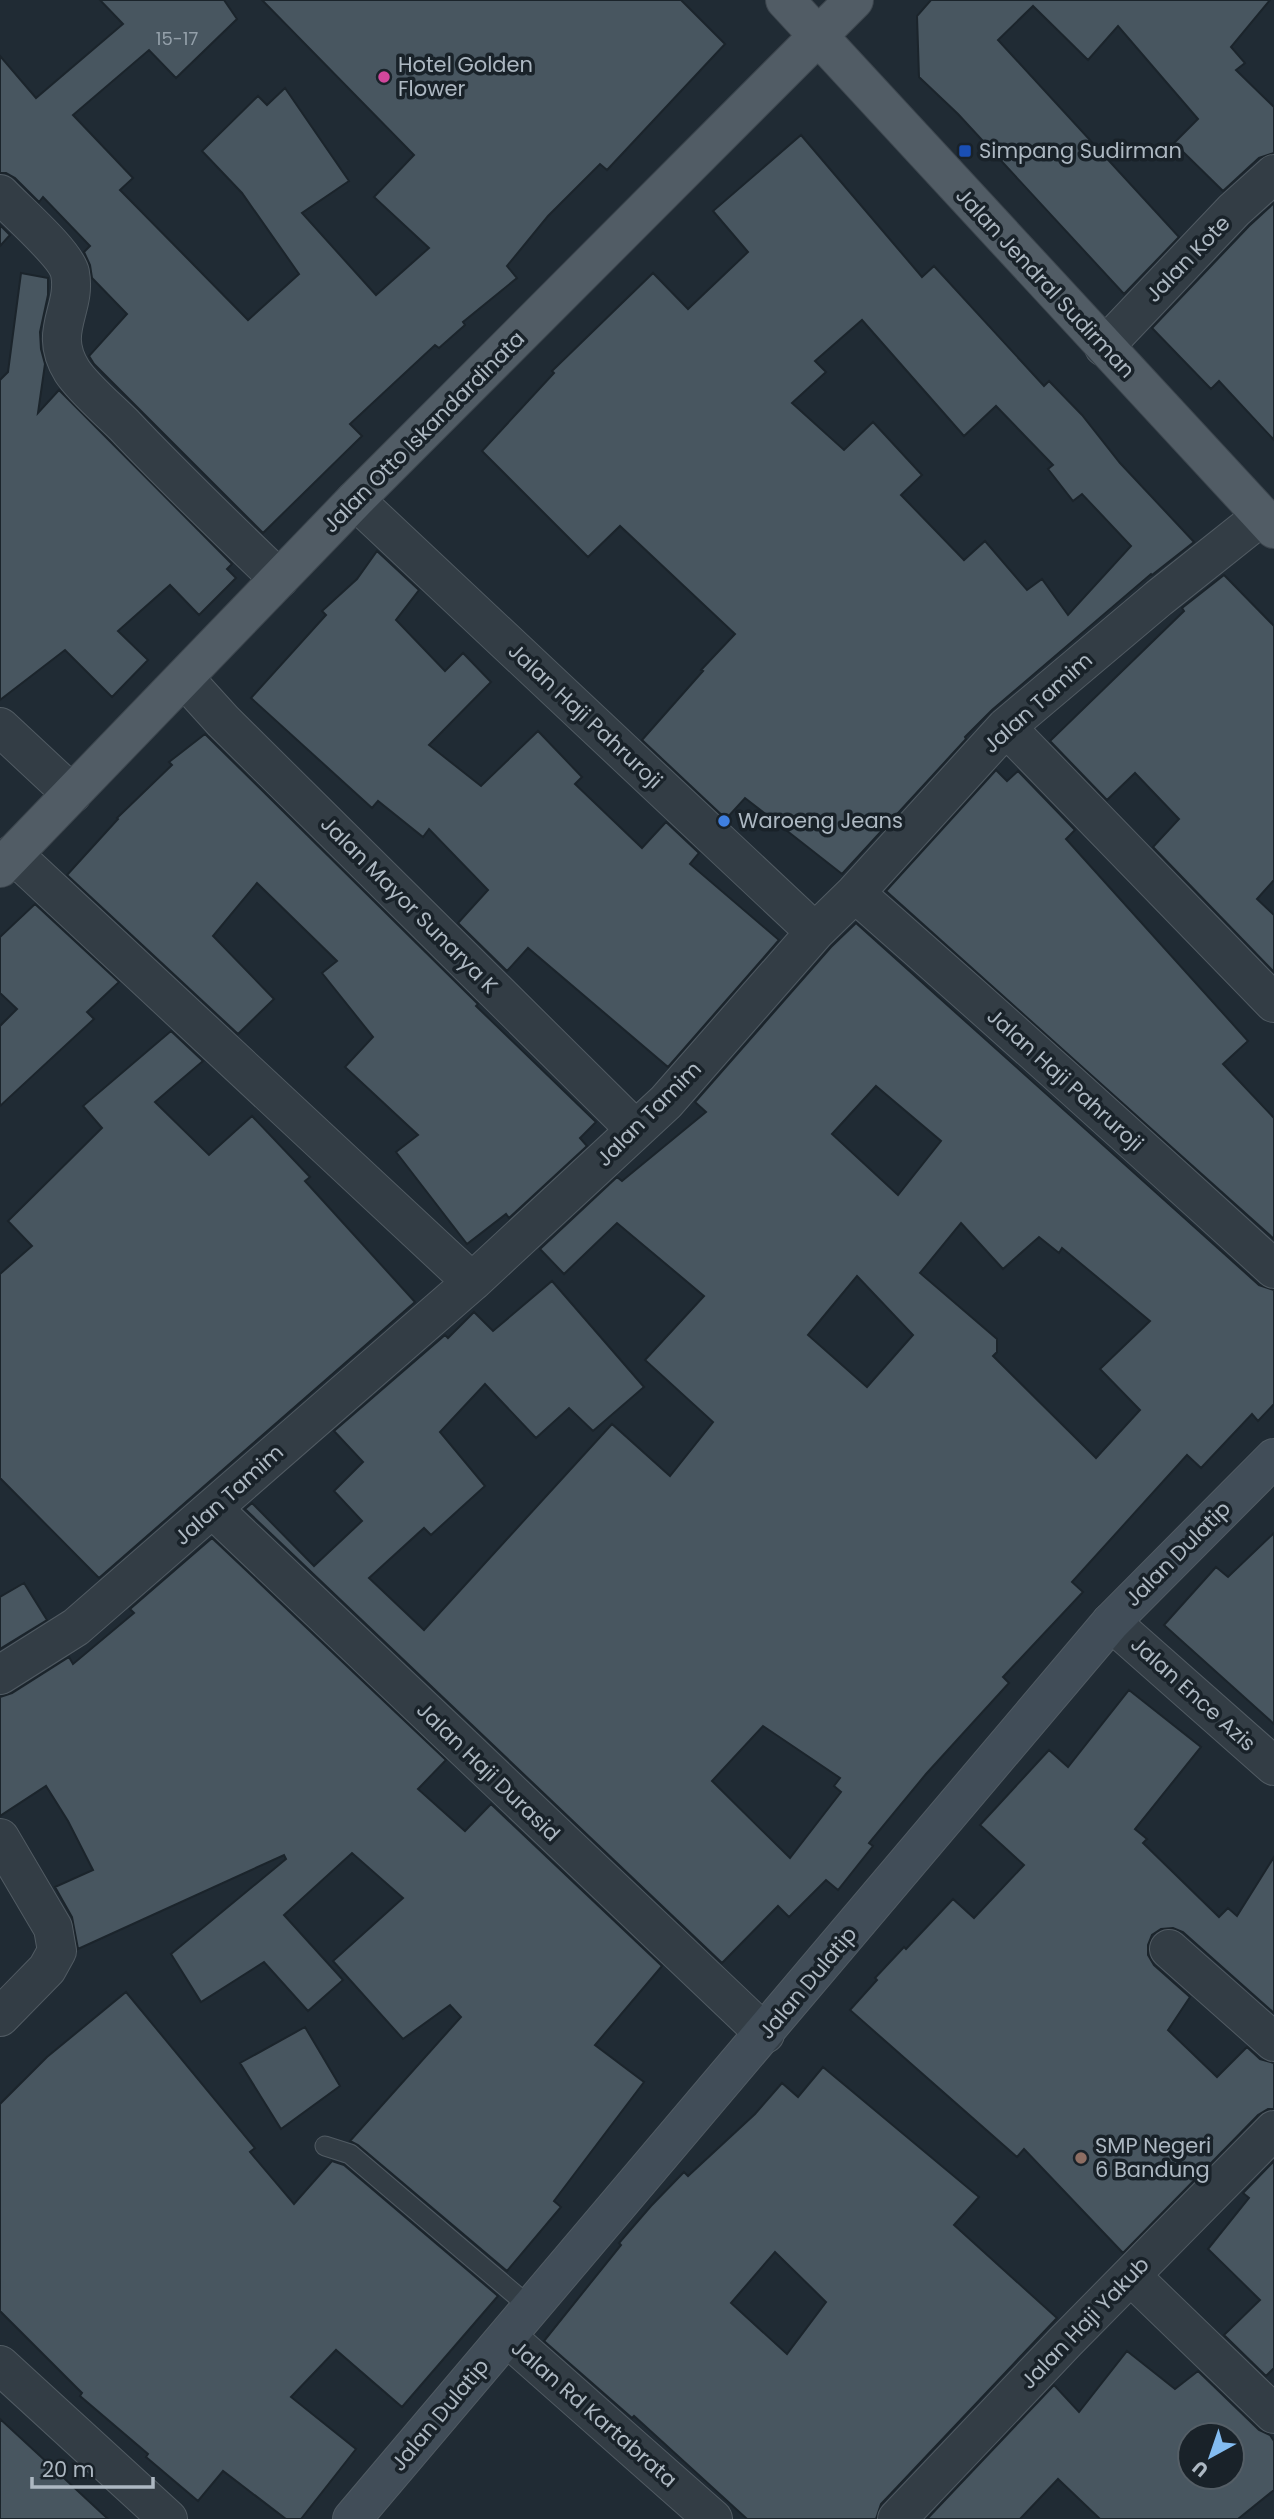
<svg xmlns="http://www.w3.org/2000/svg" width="1274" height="2519" font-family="Poppins,sans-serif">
	<rect width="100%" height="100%" fill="#202b34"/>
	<path fill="#485660" stroke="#1b242b" stroke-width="2" fill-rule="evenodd" d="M 100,0 L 224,0 L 237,19 L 176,78 L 149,50 L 73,115 L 133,178 L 120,190 L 248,320 L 299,274 L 242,193 L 202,151 L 258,96 L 267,105 L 285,88 L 349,181 L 302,213 L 376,295 L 429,248 L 374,197 L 414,155 L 262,0 L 681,0 L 725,44 L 607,170 L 600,164 L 548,216 L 507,266 L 517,278 L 463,322 L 465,325 L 439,348 L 435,345 L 350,424 L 362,436 L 263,533 L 94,364 L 89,356 L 127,314 L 92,278 L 90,265 L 84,252 L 90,246 L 43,197 L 39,202 L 15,178 L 6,173 L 0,173 L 0,56 L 36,98 L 123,24 Z
		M 931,0 L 1270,0 L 1231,47 L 1245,63 L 1236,70 L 1274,107 L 1274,153 L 1259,158 L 1223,191 L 1174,143 L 1198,119 L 1118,26 L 1088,60 L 1033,6 L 998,40 L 1179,237 L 1124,294 L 958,114 L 919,77 L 917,16 Z
		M 801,135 L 922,277 L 934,266 L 1044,386 L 1049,381 L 1082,415 L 1120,463 L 1194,542 L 1152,575 L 1151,574 L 992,710 L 965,737 L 966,739 L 842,874 L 745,798 L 726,819 L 642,740 L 703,671 L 701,670 L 735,634 L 620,526 L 588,557 L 482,451 L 554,373 L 552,371 L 653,273 L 688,309 L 748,252 L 713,211 ZM 862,320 L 964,436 L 996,406 L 1053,465 L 1048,469 L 1073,501 L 1082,494 L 1131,546 L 1068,615 L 1042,579 L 1027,590 L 985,541 L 964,560 L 901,495 L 922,475 L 873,422 L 844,450 L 792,403 L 826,372 L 815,361 Z
		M 1274,203 L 1274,440 L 1219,381 L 1211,389 L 1152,328 L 1249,226 Z
		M 0,225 L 10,235 L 0,246 Z
		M 21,273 L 48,278 L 48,295 L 40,332 L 41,349 L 45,364 L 38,413 L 59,390 L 232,564 L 227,569 L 236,578 L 199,615 L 170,585 L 118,631 L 148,660 L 112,697 L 65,650 L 0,700 L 0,380 L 8,372 Z
		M 377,551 L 419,590 L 396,620 L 445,671 L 463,653 L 491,682 L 429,745 L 481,786 L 538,731 L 582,777 L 575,784 L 642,848 L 666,822 L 699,853 L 690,864 L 779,940 L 668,1067 L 528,948 L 507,971 L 458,923 L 488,890 L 429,829 L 423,837 L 378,801 L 372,808 L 251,698 L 326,615 L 322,611 L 357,579 Z
		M 1224,575 L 1274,626 L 1274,880 L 1257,899 L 1274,915 L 1274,972 L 1153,847 L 1179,819 L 1135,773 L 1107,800 L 1050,741 L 1184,611 L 1182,608 Z
		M 205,734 L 478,1004 L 476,1006 L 596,1122 L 580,1138 L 587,1146 L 509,1218 L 506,1214 L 467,1244 L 396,1152 L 418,1135 L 345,1067 L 373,1037 L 322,973 L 337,961 L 257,883 L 213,936 L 274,999 L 238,1034 L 67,875 L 118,819 L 117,818 L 172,765 L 169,762 Z
		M 996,770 L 1007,781 L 1018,771 L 1075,830 L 1066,839 L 1248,1041 L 1223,1064 L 1274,1118 L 1274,1239 L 886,891 Z
		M 35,904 L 119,982 L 87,1012 L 94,1019 L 0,1106 L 0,1026 L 17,1009 L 0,993 L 0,937 Z
		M 856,923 L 1259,1285 L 1274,1290 L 1274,1404 L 1258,1421 L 1252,1414 L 1201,1468 L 1187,1455 L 1072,1582 L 1083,1592 L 1003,1677 L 1009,1683 L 926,1774 L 869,1843 L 873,1846 L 838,1890 L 826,1880 L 789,1917 L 778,1906 L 722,1963 L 245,1509 L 252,1503 L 314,1566 L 362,1521 L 334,1491 L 363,1462 L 334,1431 L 445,1335 L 448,1338 L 474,1312 L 493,1331 L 552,1281 L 644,1387 L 593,1431 L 569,1408 L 536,1438 L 485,1384 L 440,1432 L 485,1486 L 431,1535 L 424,1528 L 369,1578 L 424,1630 L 612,1424 L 670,1476 L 713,1422 L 645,1360 L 704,1296 L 617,1223 L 564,1274 L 540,1249 L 617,1177 L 622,1181 L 706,1112 L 695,1102 L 831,947 ZM 876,1086 L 941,1141 L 898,1195 L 832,1134 ZM 961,1223 L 1003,1269 L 1039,1237 L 1059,1253 L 1062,1248 L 1150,1321 L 1100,1369 L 1140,1410 L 1096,1458 L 993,1356 L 997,1352 L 997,1339 L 920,1273 ZM 857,1276 L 913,1335 L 867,1387 L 808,1335 ZM 763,1726 L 840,1778 L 834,1786 L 841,1792 L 790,1858 L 712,1781 Z
		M 171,1031 L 203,1061 L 155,1102 L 209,1155 L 252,1116 L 310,1177 L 305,1181 L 415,1302 L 99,1578 L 0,1478 L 0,1274 L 32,1246 L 8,1221 L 102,1128 L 83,1106 Z
		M 1274,1533 L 1274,1724 L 1164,1625 L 1216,1567 L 1228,1577 Z
		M 212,1538 L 446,1760 L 418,1789 L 465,1831 L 491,1804 L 662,1966 L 595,2045 L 644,2082 L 554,2201 L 561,2207 L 507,2271 L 358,2145 L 350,2141 L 461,2017 L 450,2005 L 403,2039 L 333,1961 L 403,1898 L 352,1853 L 284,1915 L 343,1980 L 308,2011 L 264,1962 L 201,2002 L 171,1954 L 286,1859 L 284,1855 L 78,1949 L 72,1917 L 55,1887 L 93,1870 L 68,1821 L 46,1786 L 0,1816 L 0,1697 L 12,1693 L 69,1657 L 73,1664 L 134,1613 L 130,1609 Z
		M 24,1583 L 47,1620 L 0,1649 L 0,1597 Z
		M 1129,1690 L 1201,1747 L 1135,1829 L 1147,1839 L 1143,1843 L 1219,1917 L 1228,1908 L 1237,1916 L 1274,1857 L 1274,2013 L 1183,1932 L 1173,1928 L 1161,1929 L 1152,1935 L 1148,1945 L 1148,1955 L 1154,1965 L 1190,1997 L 1168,2030 L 1217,2077 L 1247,2047 L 1260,2059 L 1274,2063 L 1274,2109 L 1268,2109 L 1258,2115 L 1123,2253 L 1024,2149 L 1017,2157 L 850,2010 L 877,1980 L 875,1978 L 904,1947 L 906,1949 L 953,1899 L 974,1918 L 1024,1865 L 980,1825 L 1049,1750 L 1068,1767 Z
		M 126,1992 L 255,2148 L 250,2152 L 294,2204 L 332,2161 L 344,2165 L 498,2296 L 402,2407 L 336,2350 L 291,2397 L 356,2449 L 301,2519 L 286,2519 L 223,2471 L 198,2501 L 146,2457 L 148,2454 L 80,2396 L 82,2393 L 0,2311 L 0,2104 L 47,2057 Z
		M 305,2027 L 340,2086 L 281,2129 L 240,2063 Z
		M 823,2067 L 979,2197 L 954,2225 L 1057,2318 L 881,2504 L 876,2519 L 747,2519 L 634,2416 L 632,2418 L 544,2341 L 621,2245 L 619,2243 L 651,2206 L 684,2172 L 688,2176 L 755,2114 L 782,2083 L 798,2097 ZM 775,2252 L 826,2302 L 787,2354 L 731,2303 Z
		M 1274,2161 L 1274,2368 L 1266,2376 L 1224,2335 L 1260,2300 L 1208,2249 L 1249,2198 L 1243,2193 Z
		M 1127,2351 L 1175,2389 L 1198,2371 L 1259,2430 L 1270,2435 L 1274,2441 L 1274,2490 L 1238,2519 L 1100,2519 L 1058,2479 L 1020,2519 L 927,2519 L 1054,2385 L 1079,2412 ZM 1190,2435 L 1232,2435 L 1232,2477 L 1190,2477 Z
		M 0,2419 L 38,2454 L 108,2519 L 0,2519 Z"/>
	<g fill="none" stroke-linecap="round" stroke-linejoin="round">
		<g stroke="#515b63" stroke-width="21">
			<path id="lane" d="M 325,2146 L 350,2154 L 531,2308"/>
		</g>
		<g stroke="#515b63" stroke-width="40">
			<path id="street" d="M 0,194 C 15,210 66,254 70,273 C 77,310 47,331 72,371 C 83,388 109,410 124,425 C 174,478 227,529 279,579
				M 1104,347 L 1234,210 L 1274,174
				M 355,500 L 815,932
				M 184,678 L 223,721 L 636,1130
				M 0,727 L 72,794
				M 1006,727 L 1274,1003
				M 13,854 L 472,1282
				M 855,893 C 996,1017 1135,1142 1274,1269
				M 213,1509 L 765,2034
				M 1111,1622 L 1274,1766
				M 0,1675 L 76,1627 L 472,1282 L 666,1102 L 815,932 L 855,893 L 1006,727 L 1159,598 L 1262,516
				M 0,1838 L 53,1928 L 57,1951 L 47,1969 L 0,2017
				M 1169,1949 L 1274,2042
				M 1131,2276 L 1274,2414
				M 507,2337 L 713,2519
				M 0,2365 L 168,2519
				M 897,2519 L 1066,2341 L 1274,2130"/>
		</g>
		<g stroke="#515b63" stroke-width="40">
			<path id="secondary" d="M 352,2519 L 1111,1622 L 1274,1458"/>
		</g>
		<g stroke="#3d464e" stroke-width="40">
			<path id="primary" d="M 785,0 L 1274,529
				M 0,868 L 355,500 L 854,0"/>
		</g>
		<use href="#lane" stroke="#333d45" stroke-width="19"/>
		<use href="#street" stroke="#333d45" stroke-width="38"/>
		<use href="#secondary" stroke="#414d58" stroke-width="38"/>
		<use href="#primary" stroke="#515c65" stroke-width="38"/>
	</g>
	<circle fill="#d1479c" stroke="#192229" stroke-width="2.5" cx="384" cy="77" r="7"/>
	<rect fill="#1a4fb4" stroke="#192229" stroke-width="2.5" x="958" y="144" width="14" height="14" rx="3.5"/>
	<circle fill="#3f7fe0" stroke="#192229" stroke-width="2.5" cx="724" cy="821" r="7"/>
	<circle fill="#8d6e63" stroke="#192229" stroke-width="2.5" cx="1081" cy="2158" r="7"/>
	<g text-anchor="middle" stroke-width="7" stroke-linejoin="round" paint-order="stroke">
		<g font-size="18" fill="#94a0aa">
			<text x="177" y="45">15-17</text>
		</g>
		<g font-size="21" fill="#adb8c2" stroke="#192229" text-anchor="start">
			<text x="398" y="72">Hotel Golden<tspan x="398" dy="24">Flower</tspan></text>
			<text x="979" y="158">Simpang Sudirman</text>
			<text x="738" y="828">Waroeng Jeans</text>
			<text x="1095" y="2153">SMP Negeri<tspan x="1095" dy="24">6 Bandung</tspan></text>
		</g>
		<g font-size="21" fill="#adb8c2" stroke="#192229">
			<text transform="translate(1188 259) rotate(-46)" y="7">Jalan Kote</text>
			<text transform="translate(1045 283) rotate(47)" y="7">Jalan Jendral Sudirman</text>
			<text transform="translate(424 432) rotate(-45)" y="7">Jalan Otto Iskandardinata</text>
			<text transform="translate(1038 703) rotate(-42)" y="7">Jalan Tamim</text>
			<text transform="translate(585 716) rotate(43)" y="7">Jalan Haji Pahruroji</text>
			<text transform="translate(409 905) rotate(45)" y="7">Jalan Mayor Sunarya K</text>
			<text transform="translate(1065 1080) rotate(42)" y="7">Jalan Haji Pahruroji</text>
			<text transform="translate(649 1114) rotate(-45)" y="7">Jalan Tamim</text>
			<text transform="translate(229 1495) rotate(-42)" y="7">Jalan Tamim</text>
			<text transform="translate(1178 1554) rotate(-45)" y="7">Jalan Dulatip</text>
			<text transform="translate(1193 1694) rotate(42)" y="7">Jalan Ence Azis</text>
			<text transform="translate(488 1772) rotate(44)" y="7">Jalan Haji Durasid</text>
			<text transform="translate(808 1983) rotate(-50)" y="7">Jalan Dulatip</text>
			<text transform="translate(1085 2323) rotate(-46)" y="7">Jalan Haji Yakub</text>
			<text transform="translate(594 2414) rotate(41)" y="7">Jalan Rd Kartabrata</text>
			<text transform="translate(440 2415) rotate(-50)" y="7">Jalan Dulatip</text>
		</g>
	</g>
	<g transform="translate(1211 2456) rotate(220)"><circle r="33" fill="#192229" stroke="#545e66" stroke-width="2"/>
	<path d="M0-5L12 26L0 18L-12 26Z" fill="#83bcf1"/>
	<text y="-10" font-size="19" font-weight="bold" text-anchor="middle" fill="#adb8c2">U</text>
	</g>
	<path d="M32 2477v10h121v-10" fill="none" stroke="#adb8c2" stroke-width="3.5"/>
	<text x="42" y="2477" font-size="21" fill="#adb8c2" stroke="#192229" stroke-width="5" paint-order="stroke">20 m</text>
</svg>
